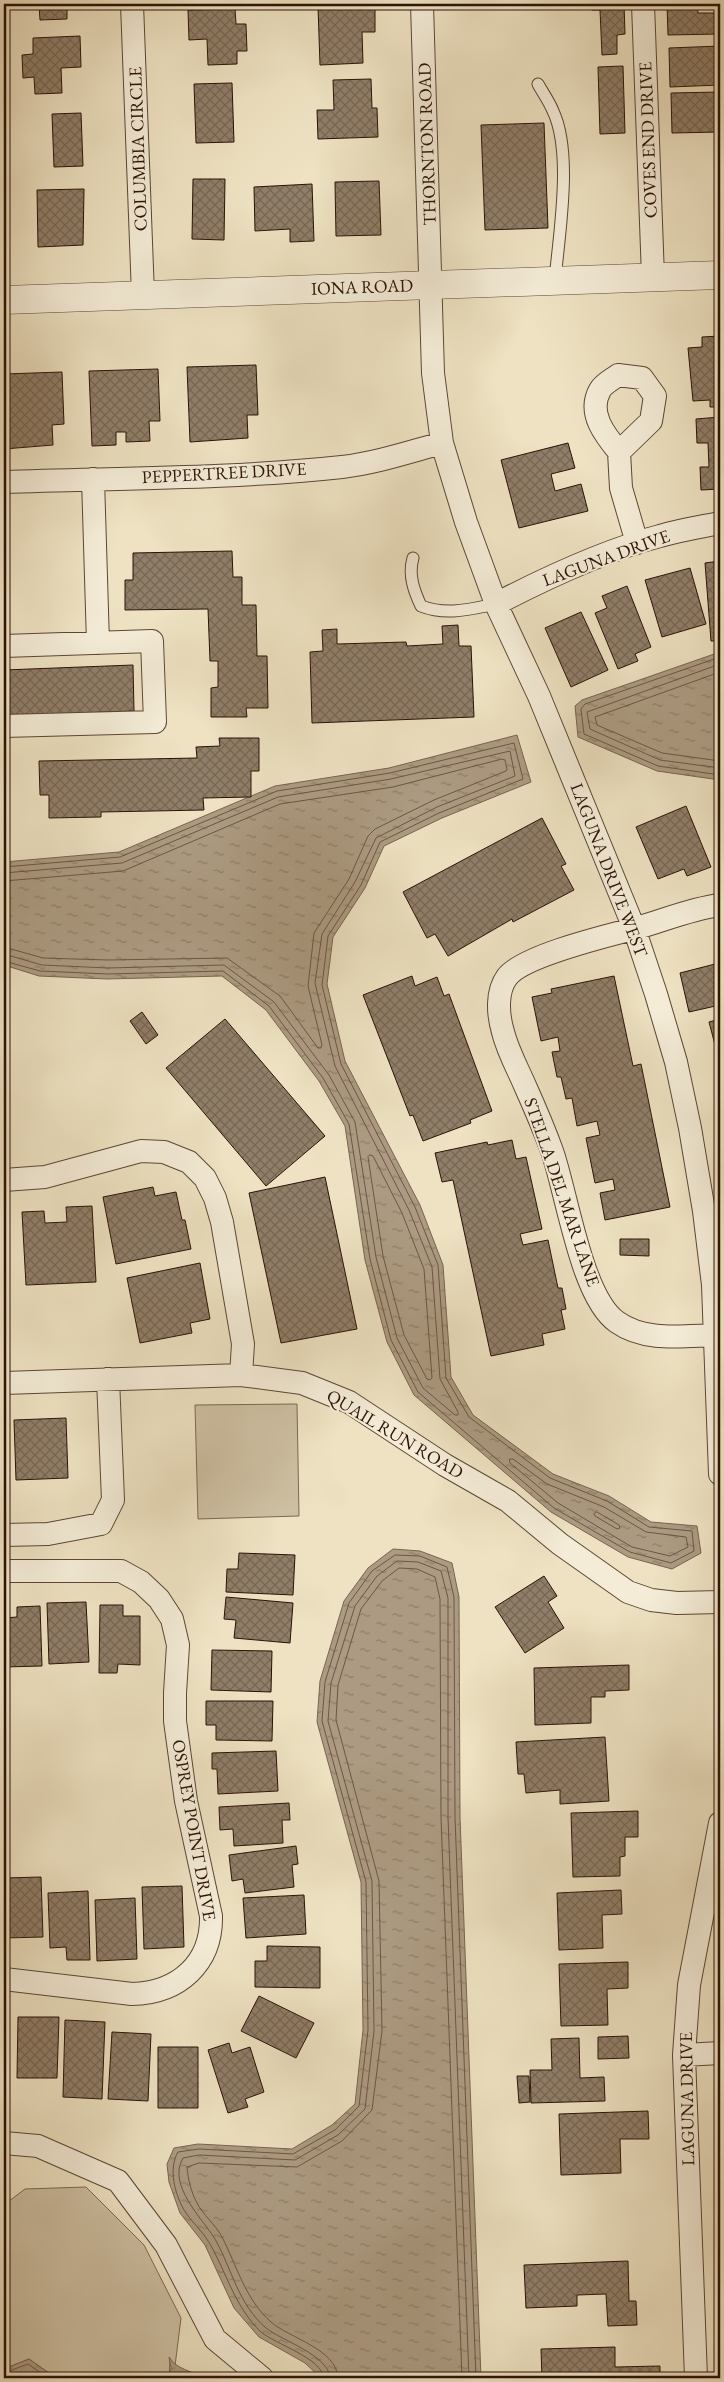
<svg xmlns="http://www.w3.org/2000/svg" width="724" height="2382" font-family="'EB Garamond',serif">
	<defs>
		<pattern id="water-ripples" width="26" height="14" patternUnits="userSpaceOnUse" patternTransform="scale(1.25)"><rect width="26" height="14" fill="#ac9b82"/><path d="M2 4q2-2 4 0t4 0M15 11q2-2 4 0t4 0" fill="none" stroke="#8c7d68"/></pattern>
		<pattern id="building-cross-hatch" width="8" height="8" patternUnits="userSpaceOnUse" patternTransform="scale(1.25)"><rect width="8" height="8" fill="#907e68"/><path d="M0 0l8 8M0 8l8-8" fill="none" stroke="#766654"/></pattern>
	</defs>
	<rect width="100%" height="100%" fill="#eee2c2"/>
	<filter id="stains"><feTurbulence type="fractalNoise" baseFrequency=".004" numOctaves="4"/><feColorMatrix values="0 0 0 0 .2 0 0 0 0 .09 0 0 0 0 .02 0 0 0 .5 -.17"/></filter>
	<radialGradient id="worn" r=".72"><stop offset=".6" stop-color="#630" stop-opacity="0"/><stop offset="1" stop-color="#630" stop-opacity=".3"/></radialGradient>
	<path fill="#cdbfa2" stroke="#7c6854" d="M 297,1404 L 299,1516 L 198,1519 L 195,1405 Z
		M 86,2187 L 144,2245 L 181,2318 L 175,2366 L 170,2359 L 169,2378 L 56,2378 L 29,2359 L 4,2369 L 4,2205 L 25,2189 Z"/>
	<path fill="url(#water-ripples)" stroke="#786450" d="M 720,652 L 720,780 L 657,771 L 578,737 L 575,706 L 582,700 Z
		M 517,735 L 531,782 L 442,818 L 384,846 L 365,888 L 333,937 L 327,984 L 345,1061 L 420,1205 L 443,1265 L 451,1377 L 473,1415 L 553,1474 L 609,1496 L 651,1522 L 697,1526 L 701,1553 L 672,1569 L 628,1557 L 551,1512 L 414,1395 L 387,1342 L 365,1260 L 345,1126 L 319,1081 L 266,1010 L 222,976 L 107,979 L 39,976 L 4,965 L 4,862 L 119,852 L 275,786 L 389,768 Z
		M 393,1549 L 420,1551 L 452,1563 L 459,1597 L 460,1817 L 481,2378 L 321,2378 L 305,2363 L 259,2337 L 234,2308 L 205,2245 L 180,2213 L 169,2182 L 167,2164 L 174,2148 L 198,2144 L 292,2149 L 332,2125 L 355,2104 L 363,2030 L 361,1882 L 317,1722 L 320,1681 L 344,1601 L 368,1568 Z
		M 169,2357 C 177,2370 191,2370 203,2378 L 169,2378 L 171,2368 Z
		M 29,2359 L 56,2378 L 4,2378 L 4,2369 Z"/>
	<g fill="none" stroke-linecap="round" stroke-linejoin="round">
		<path stroke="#6c5644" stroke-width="1" d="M 720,657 L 585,704 L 581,709 L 584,734 L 658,766 L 720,775
			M 720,664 L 587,712 L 590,729 L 660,760 L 720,768
			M 720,672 L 595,717 L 597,725 L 662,753 L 720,761
			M 4,867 L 120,857 L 277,791 L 390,773 L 514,743 L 523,779 L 439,813 L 380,842 L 361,885 L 328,936 L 322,985 L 341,1064 L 415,1207 L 438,1265 L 446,1378 L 469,1417 L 550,1478 L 607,1501 L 649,1527 L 692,1531 L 694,1551 L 671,1563 L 630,1552 L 554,1508 L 418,1392 L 391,1340 L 370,1259 L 349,1124 L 323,1078 L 269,1006 L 223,971 L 108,974 L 40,971 L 4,961
			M 4,873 L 122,863 L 278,797 L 391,779 L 510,751 L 515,776 L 437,807 L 376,838 L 355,882 L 322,934 L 315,983 L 335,1066 L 409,1210 L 432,1267 L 440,1379 L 458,1412 L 458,1415 L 455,1415 L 423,1388 L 397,1338 L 376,1257 L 355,1122 L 329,1075 L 274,1002 L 224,965 L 108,968 L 42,965 L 4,954
			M 4,881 L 123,871 L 280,804 L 393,787 L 502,759 L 505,760 L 507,769 L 506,771 L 434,800 L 375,829 L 368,836 L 349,879 L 314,933 L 308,986 L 322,1045 L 321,1048 L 318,1048 L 280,996 L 227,958 L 108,960 L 43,958 L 4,947
			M 370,1155 L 373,1156 L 402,1213 L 424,1269 L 432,1378 L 430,1380 L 427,1379 L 404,1335 L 383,1256 L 368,1157 Z
			M 510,1459 L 513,1459 L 547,1484 L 604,1507 L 646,1532 L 686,1537 L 688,1547 L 670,1556 L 632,1547 L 558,1503 L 510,1463 Z
			M 597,1512 L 619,1525 L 620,1528 L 617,1529 L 595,1516 L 594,1514 Z
			M 4,2373 L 28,2364 L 48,2378
			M 324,2378 C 322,2358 275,2344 261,2332 C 235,2307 227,2274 210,2244 C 203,2231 191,2222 184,2210 C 175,2194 168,2169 178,2152 L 199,2149 L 293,2154 L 335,2130 L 359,2106 L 368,2030 L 366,1882 L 322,1721 L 325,1682 L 349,1603 L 372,1571 L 395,1555 L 420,1556 L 447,1567 L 454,1597 L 455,1817 L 476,2378
			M 330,2378 C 329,2355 282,2341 266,2328 C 238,2304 232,2269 215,2239 C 202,2218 167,2185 183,2158 L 199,2155 L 295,2160 L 338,2135 L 365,2109 L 374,2031 L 372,1881 L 328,1721 L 331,1683 L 355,1606 L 377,1576 L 397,1561 L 418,1562 L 441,1571 L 448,1598 L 448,1817 L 469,2378
			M 338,2378 C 337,2349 289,2338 271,2322 C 245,2299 237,2266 222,2237 C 215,2224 203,2215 197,2203 C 191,2192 188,2179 187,2167 L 199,2163 L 297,2167 L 342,2141 L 372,2110 L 382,2031 L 379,1881 L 336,1720 L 338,1685 L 361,1609 L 382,1581 L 399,1568 L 417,1569 L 435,1577 L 440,1599 L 441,1817 L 462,2378"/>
	</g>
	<path fill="url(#building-cross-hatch)" stroke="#2b1206" d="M 24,4 L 67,4 L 67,19 L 40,20 L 39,5 Z
		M 592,4 L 624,4 L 625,34 L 617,35 L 617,54 L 602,55 L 600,10 L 592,10 Z
		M 667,4 L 697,4 L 698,13 L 720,13 L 720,34 L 668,35 Z
		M 375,6 L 375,32 L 362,32 L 363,63 L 320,65 L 318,7 Z
		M 235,9 L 236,24 L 246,24 L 247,51 L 237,51 L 237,64 L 208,65 L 207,39 L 189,40 L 188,10 Z
		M 80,36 L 81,67 L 61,68 L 62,93 L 35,94 L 34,77 L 23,78 L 22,55 L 33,54 L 33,38 Z
		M 720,46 L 720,85 L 670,87 L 669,48 Z
		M 623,66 L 625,133 L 600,134 L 598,67 Z
		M 371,79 L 372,108 L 377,108 L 378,137 L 318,139 L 317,110 L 334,110 L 333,80 Z
		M 232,83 L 234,142 L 196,143 L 194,84 Z
		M 720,92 L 720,132 L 672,133 L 671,93 Z
		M 81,113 L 83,166 L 54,167 L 52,114 Z
		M 544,123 L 548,228 L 485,230 L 481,125 Z
		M 193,179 L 225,179 L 224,240 L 192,239 Z
		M 379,181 L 381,235 L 336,236 L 335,182 Z
		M 312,184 L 314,241 L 290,242 L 290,229 L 255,231 L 254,187 Z
		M 84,189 L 83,245 L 38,247 L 37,190 Z
		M 720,336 L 720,407 L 710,407 L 710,400 L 693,401 L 688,348 L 702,347 L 702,337 Z
		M 256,365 L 258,415 L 247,415 L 248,438 L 190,442 L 187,367 Z
		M 158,369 L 160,421 L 149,421 L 150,441 L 126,442 L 126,432 L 116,432 L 116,445 L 92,446 L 89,371 Z
		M 62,372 L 64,424 L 52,425 L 53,445 L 4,449 L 4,374 Z
		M 720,417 L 720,489 L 701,490 L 700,467 L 709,467 L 708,443 L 697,443 L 696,419 Z
		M 568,443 L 575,468 L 551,474 L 555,491 L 581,484 L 588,511 L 519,528 L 501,460 Z
		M 232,551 L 233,577 L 242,577 L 242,605 L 256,605 L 257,656 L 267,656 L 268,708 L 246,708 L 247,717 L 211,717 L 211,688 L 218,687 L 218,661 L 210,661 L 208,609 L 125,610 L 125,580 L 133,580 L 133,553 Z
		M 720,561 L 720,641 L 711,641 L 705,563 Z
		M 690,568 L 706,624 L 662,637 L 645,580 Z
		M 627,586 L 651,647 L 635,654 L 638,661 L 618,669 L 595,613 L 607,608 L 602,596 Z
		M 581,612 L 608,670 L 571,687 L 545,628 Z
		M 458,625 L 459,646 L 471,646 L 474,717 L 312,723 L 310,652 L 323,651 L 322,630 L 337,629 L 337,644 L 406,642 L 407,646 L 443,644 L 442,626 Z
		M 133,665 L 134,711 L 4,716 L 4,670 Z
		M 219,738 L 259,738 L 259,771 L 251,771 L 251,797 L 203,798 L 204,810 L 101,812 L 101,817 L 49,818 L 49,795 L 40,795 L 39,761 L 197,758 L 196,747 L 220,746 Z
		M 4,769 L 5,769 L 7,798 L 4,798 Z
		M 686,806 L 711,867 L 687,876 L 684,869 L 658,879 L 636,827 Z
		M 542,818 L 566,864 L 561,866 L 574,890 L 513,922 L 512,919 L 448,956 L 435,934 L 427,938 L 403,892 Z
		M 720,947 L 720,1005 L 689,1012 L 680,973 L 719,963 L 716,948 Z
		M 412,976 L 415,986 L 437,977 L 444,996 L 449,994 L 492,1111 L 470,1120 L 471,1123 L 423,1141 L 413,1115 L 410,1116 L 363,995 Z
		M 614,976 L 633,1066 L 641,1064 L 670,1207 L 605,1220 L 600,1193 L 615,1190 L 613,1179 L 595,1183 L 586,1138 L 600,1135 L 597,1121 L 577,1126 L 572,1098 L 566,1099 L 561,1077 L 557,1077 L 552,1052 L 560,1051 L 558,1037 L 541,1041 L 532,997 L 552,993 L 551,989 Z
		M 142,1012 L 158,1035 L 146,1044 L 130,1021 Z
		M 225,1019 L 325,1136 L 266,1186 L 166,1068 Z
		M 720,1019 L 720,1064 L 709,1022 Z
		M 512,1140 L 516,1159 L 526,1157 L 542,1229 L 520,1234 L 523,1245 L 548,1240 L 558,1288 L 562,1288 L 566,1309 L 561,1310 L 565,1329 L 542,1334 L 544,1345 L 491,1356 L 453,1180 L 442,1182 L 435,1153 L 487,1142 L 488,1145 Z
		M 325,1177 L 357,1329 L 281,1343 L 249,1193 Z
		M 153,1187 L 155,1196 L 176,1192 L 182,1220 L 185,1220 L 191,1249 L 116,1264 L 103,1197 Z
		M 92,1206 L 96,1282 L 26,1285 L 22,1212 L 44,1211 L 45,1223 L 67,1222 L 66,1207 Z
		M 4,1214 L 8,1214 L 5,1278 L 4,1278 Z
		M 620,1239 L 649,1239 L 649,1256 L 620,1255 Z
		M 200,1263 L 210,1319 L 190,1323 L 192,1333 L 140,1343 L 127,1278 Z
		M 66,1418 L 68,1478 L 16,1480 L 14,1420 Z
		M 239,1553 L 295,1555 L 293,1595 L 226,1592 L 227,1569 L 238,1569 Z
		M 544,1576 L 557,1596 L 548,1602 L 564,1628 L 525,1653 L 495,1607 Z
		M 226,1597 L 293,1603 L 290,1643 L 234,1638 L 236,1620 L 224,1619 Z
		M 86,1602 L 89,1662 L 49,1664 L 47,1603 Z
		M 100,1605 L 123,1605 L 123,1616 L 140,1616 L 140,1665 L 118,1664 L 117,1673 L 99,1673 Z
		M 40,1606 L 42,1666 L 4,1667 L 4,1618 L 17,1617 L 17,1607 Z
		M 212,1650 L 272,1651 L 271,1692 L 211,1690 Z
		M 629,1665 L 629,1690 L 605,1691 L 605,1697 L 591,1697 L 591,1723 L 535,1725 L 534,1668 Z
		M 206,1701 L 273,1701 L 272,1741 L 216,1740 L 216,1725 L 206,1725 Z
		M 605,1737 L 609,1801 L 560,1804 L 560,1790 L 526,1793 L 524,1774 L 518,1774 L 516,1742 Z
		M 276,1751 L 278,1791 L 218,1794 L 217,1769 L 212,1769 L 212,1753 Z
		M 289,1803 L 290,1820 L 282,1820 L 283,1843 L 234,1846 L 233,1829 L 220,1830 L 219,1807 Z
		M 638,1811 L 638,1837 L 625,1837 L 625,1856 L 620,1857 L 620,1876 L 573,1877 L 571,1813 Z
		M 296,1846 L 298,1864 L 292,1865 L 294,1887 L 245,1893 L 243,1879 L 232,1881 L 229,1855 Z
		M 41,1877 L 43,1937 L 4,1938 L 4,1878 Z
		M 182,1886 L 184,1947 L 144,1949 L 142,1887 Z
		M 621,1890 L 622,1914 L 602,1915 L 603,1948 L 559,1950 L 557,1893 Z
		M 88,1891 L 90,1960 L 67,1960 L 66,1947 L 50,1948 L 48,1893 Z
		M 304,1895 L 306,1934 L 246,1938 L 243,1898 Z
		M 135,1898 L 137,1959 L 97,1961 L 95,1900 Z
		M 267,1946 L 320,1947 L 320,1988 L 255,1987 L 255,1961 L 267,1961 Z
		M 628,1962 L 628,1988 L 607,1989 L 608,2025 L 561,2026 L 559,1964 Z
		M 259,1996 L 314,2023 L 296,2058 L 241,2031 Z
		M 18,2017 L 59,2017 L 57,2078 L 17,2078 Z
		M 65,2020 L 105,2022 L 102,2099 L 63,2097 Z
		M 4,2022 L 8,2022 L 7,2069 L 4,2069 Z
		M 112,2032 L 151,2034 L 148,2101 L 108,2099 Z
		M 628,2036 L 629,2058 L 598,2059 L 598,2037 Z
		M 579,2038 L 580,2078 L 604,2077 L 605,2101 L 531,2103 L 530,2070 L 552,2070 L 551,2039 Z
		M 229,2043 L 232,2053 L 250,2047 L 264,2092 L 245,2099 L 248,2107 L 228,2113 L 208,2050 Z
		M 158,2047 L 198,2047 L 198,2108 L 158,2108 Z
		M 517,2076 L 529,2076 L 530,2102 L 519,2103 Z
		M 648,2111 L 649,2139 L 620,2139 L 621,2173 L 561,2175 L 559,2114 Z
		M 628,2261 L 629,2301 L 636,2301 L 637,2325 L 608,2326 L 606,2294 L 577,2295 L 577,2306 L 526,2308 L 524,2265 Z
		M 615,2347 L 615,2367 L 660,2366 L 660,2378 L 542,2378 L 541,2349 Z"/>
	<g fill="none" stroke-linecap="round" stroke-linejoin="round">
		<g stroke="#5c4635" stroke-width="13">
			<path id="service" d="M 538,84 C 543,93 549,101 553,111 C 573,153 559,234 555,280
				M 413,558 C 408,575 414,591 421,606 C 447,616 470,609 496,604"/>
		</g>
		<g stroke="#5c4635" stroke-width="24">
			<path id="minor" d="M 132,4 L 143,295
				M 422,4 L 433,373 L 442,443 L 466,522 L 496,604 L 539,696 L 634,928 L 656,994 L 676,1062 L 690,1128 L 704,1211 L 713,1285 L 720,1474
				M 643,4 L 653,277
				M 618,375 L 642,378 L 655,396 L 651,421 L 619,452 C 605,435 587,413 600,390 C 603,384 613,379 618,375 Z
				M 619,452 L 621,488 L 637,543
				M 93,479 L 98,643
				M 4,482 C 116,478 230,479 342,467 C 376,463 409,452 442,443
				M 496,604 C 546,578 606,550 660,536 C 680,530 700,527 720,523
				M 4,646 L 152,641 L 155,722 L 4,726
				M 4,1180 L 45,1177 L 141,1151 L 164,1152 L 189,1162 L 205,1178 L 215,1198 L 222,1222 L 243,1344 L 241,1375
				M 715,1335 C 682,1336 645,1342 617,1322 C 581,1297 567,1193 552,1151 C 544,1129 535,1108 526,1088 C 518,1069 508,1052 503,1032 C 498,1015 496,992 507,977 C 523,956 606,936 633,929 C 663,921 689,909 720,905
				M 4,1383 L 241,1375 L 302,1383 L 349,1402 L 445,1465 L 508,1501 L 560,1544 L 628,1592 L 651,1600 L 677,1603 L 720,1602
				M 4,1535 L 48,1534 L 101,1524 L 113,1500 L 108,1379
				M 4,1571 L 121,1571 L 141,1582 L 159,1599 L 172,1619 L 178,1645 L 175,1693 L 175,1721 L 186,1801 L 211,1916 C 212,1963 179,1993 132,1994 L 4,1979
				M 684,2055 L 720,2053
				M 4,2143 L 38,2146 L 118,2181 L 166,2245 L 215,2339 L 262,2378
				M 696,2378 L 684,2055 L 689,1985 L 720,1823"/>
		</g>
		<g stroke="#5c4635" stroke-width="29">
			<path id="tertiary" d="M 4,300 L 720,275"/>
		</g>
		<use href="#service" stroke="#f4ecd7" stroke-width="11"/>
		<use href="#minor" stroke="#f4ecd7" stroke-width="22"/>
		<use href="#tertiary" stroke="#f4ecd7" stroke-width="28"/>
	</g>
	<g text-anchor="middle" stroke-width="4" stroke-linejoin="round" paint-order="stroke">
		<g font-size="18" fill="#2b1206" stroke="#f4ecd7">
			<text transform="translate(648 140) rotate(-92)" y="6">COVES END DRIVE</text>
			<text transform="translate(427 144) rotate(-92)" y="6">THORNTON ROAD</text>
			<text transform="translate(138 149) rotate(-92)" y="6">COLUMBIA CIRCLE</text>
			<text transform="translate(362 287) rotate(-2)" y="6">IONA ROAD</text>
			<text transform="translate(224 473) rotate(-3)" y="6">PEPPERTREE DRIVE</text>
			<text transform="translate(606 558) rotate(-20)" y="6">LAGUNA DRIVE</text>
			<text transform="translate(609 870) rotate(69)" y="6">LAGUNA DRIVE WEST</text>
			<text transform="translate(562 1192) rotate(71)" y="6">STELLA DEL MAR LANE</text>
			<text transform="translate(395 1434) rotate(31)" y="6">QUAIL RUN ROAD</text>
			<text transform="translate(194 1830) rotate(80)" y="6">OSPREY POINT DRIVE</text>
			<text transform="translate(687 2099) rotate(-91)" y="6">LAGUNA DRIVE</text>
		</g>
	</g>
	<rect width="724" height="2382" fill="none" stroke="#eee2c2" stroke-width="20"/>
	<rect x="5" y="5" width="714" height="2372" fill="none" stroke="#2b1206" stroke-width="2.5"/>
	<rect x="10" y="10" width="704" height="2362" fill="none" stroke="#2b1206"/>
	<rect width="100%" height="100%" filter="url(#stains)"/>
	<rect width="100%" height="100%" fill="url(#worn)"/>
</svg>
